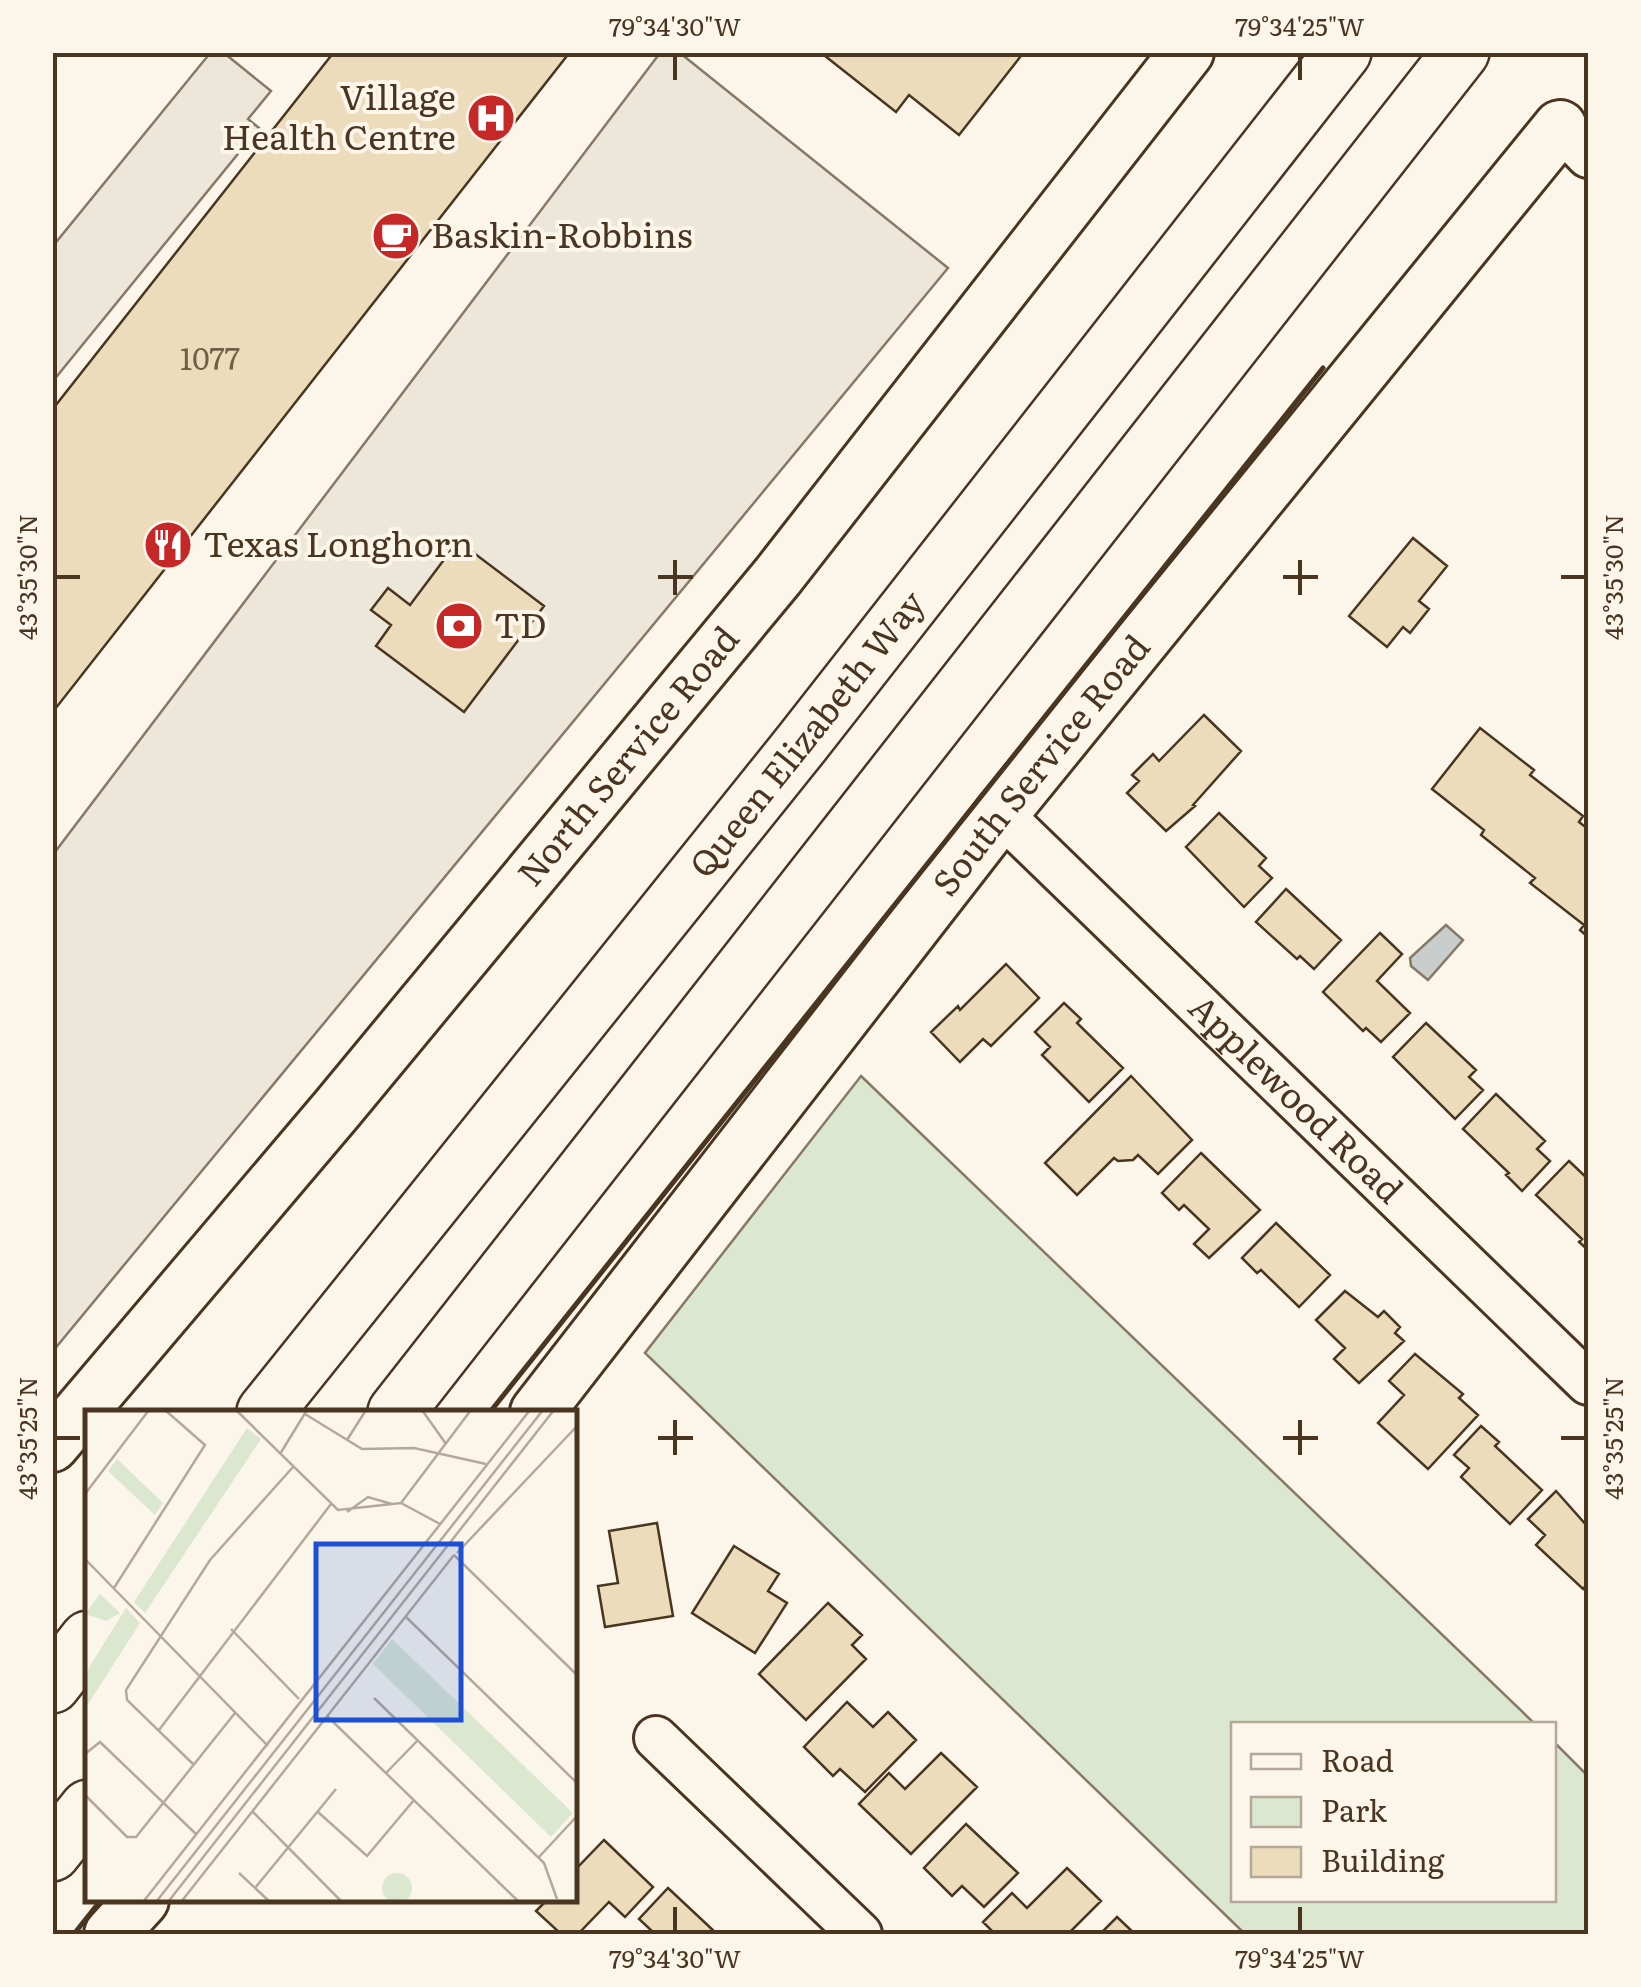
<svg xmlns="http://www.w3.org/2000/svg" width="1641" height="1987" font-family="Literata,serif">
	<rect width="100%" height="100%" fill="#fbf6e9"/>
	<path fill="#dce7d0" stroke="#887966" stroke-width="2.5" d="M 861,1076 L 1535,1724 L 1234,1724 L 1234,1900 L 1554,1900 L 1554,1742 L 1588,1776 L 1588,1934 L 1245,1934 L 645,1353 Z"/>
	<path fill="#ede7d9" stroke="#887966" stroke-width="2.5" d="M 211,52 L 224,53 L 271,91 L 248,119 L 259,128 L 53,381 L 53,246 Z
		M 660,53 L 680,53 L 948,268 L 53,1351 L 52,856 Z"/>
	<path fill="#c9cecd" stroke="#887966" stroke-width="2.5" d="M 1446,925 L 1463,940 L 1428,980 L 1411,966 L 1410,958 Z"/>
	<path fill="#ecdcbc" stroke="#4a3520" stroke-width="2.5" d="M 334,52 L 570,52 L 52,713 L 52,410 Z
		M 820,52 L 1024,52 L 959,135 L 909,95 L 896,112 Z
		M 1413,538 L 1447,566 L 1419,601 L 1429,609 L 1410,633 L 1403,627 L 1387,647 L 1349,616 Z
		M 458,541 L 544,606 L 464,712 L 376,646 L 391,625 L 371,610 L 388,588 L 410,605 Z
		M 1204,715 L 1241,751 L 1193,805 L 1195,806 L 1166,831 L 1127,793 L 1139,781 L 1132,775 L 1153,754 L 1159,761 Z
		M 1480,728 L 1534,770 L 1530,775 L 1583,816 L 1579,822 L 1588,829 L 1588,937 L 1580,930 L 1584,925 L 1530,883 L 1535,878 L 1481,835 L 1484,830 L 1432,789 Z
		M 1219,813 L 1266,858 L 1259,866 L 1272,878 L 1244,907 L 1186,847 Z
		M 1286,889 L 1341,940 L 1314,969 L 1300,956 L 1297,959 L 1256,922 Z
		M 1380,933 L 1402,954 L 1377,981 L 1410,1013 L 1381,1042 L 1366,1028 L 1363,1031 L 1323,992 Z
		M 1006,964 L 1039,998 L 991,1046 L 983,1039 L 960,1062 L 931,1032 L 958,1006 L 960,1010 Z
		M 1064,1003 L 1081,1019 L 1077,1023 L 1123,1068 L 1089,1102 L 1042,1055 L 1050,1047 L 1035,1032 Z
		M 1426,1023 L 1476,1070 L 1469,1077 L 1483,1090 L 1455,1119 L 1393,1057 Z
		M 1131,1076 L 1192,1140 L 1158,1174 L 1138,1155 L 1133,1160 L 1118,1161 L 1114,1158 L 1077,1195 L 1045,1163 Z
		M 1496,1094 L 1545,1141 L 1537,1149 L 1550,1161 L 1522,1191 L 1506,1175 L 1509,1173 L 1463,1129 Z
		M 1201,1153 L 1260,1210 L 1209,1258 L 1194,1244 L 1209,1229 L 1184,1205 L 1179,1210 L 1162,1193 Z
		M 1569,1161 L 1588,1179 L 1588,1250 L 1579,1242 L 1582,1239 L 1536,1195 Z
		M 1276,1223 L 1330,1275 L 1299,1307 L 1261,1270 L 1257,1273 L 1242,1258 Z
		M 1345,1291 L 1378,1317 L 1384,1311 L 1400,1327 L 1395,1333 L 1404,1341 L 1359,1383 L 1334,1359 L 1345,1348 L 1316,1320 Z
		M 1415,1354 L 1463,1394 L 1459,1398 L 1478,1415 L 1428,1469 L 1378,1423 L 1404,1395 L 1389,1381 Z
		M 1481,1426 L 1499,1442 L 1495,1446 L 1542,1490 L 1510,1524 L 1461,1477 L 1469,1468 L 1454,1455 Z
		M 1556,1491 L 1588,1527 L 1588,1583 L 1583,1589 L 1536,1545 L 1545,1535 L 1528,1519 Z
		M 657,1523 L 673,1616 L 605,1627 L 598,1586 L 618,1583 L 609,1531 Z
		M 734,1546 L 779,1574 L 768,1591 L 787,1603 L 755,1653 L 692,1613 Z
		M 828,1603 L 862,1635 L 852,1645 L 866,1659 L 806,1720 L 759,1674 Z
		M 847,1702 L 873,1727 L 888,1712 L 916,1740 L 865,1792 L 840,1769 L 833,1776 L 804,1747 Z
		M 941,1753 L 977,1787 L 911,1854 L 859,1804 L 889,1773 L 905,1789 Z
		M 966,1824 L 1018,1873 L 984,1907 L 962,1886 L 952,1896 L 924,1868 Z
		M 604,1840 L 653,1887 L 625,1917 L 609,1902 L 578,1934 L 561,1934 L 536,1911 L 547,1900 L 575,1900 L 575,1870 Z
		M 1067,1868 L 1101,1901 L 1068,1934 L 995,1934 L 983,1922 L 1012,1893 L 1027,1908 Z
		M 668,1888 L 716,1933 L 714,1934 L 649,1934 L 652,1931 L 639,1919 Z
		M 1117,1917 L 1135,1934 L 1100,1934 Z"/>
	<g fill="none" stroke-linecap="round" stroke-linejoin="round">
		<g stroke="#4a3520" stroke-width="48">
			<g id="minor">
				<path d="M 1560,127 L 1588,156"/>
				<path id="s1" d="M 1001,814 L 1588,1383"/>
				<path d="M 656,1738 L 860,1934"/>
			</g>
		</g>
		<g stroke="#4a3520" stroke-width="58">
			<g id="major">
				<path id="s2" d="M 537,1412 L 1001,814 L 1560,127"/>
				<path id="s3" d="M 52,1445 L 337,1109 L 778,576 L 1187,52"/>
				<path d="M 111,1934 L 142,1900"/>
			</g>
		</g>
		<g stroke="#4a3520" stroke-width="60">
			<g id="highway">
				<path id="s4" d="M 265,1412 L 802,743 L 1343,52"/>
				<path d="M 396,1412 L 1461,52"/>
				<path d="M 52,1685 L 88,1639"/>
				<path d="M 52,1853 L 88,1808"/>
			</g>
		</g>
		<use href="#minor" stroke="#fbf6e9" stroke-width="42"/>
		<use href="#major" stroke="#fbf6e9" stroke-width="52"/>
		<use href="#highway" stroke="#fbf6e9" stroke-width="55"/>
		<path stroke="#4a3520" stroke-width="5" d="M 490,1412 L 1323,368
			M 74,1934 L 101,1900"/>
	</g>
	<path fill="none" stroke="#4a3520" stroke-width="4" d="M 675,55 L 675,80M 1300,55 L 1300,80M 675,560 L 675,595M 1300,560 L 1300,595M 55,577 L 80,577M 658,577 L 693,577M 1283,577 L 1318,577M 1561,577 L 1586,577M 675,1420 L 675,1455M 1300,1420 L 1300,1455M 55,1438 L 80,1438M 658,1438 L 693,1438M 1283,1438 L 1318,1438M 1561,1438 L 1586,1438M 675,1907 L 675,1932M 1300,1907 L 1300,1932"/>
	<defs>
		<g id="hospital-disc" transform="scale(2.5)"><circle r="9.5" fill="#c62828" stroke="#fbf6e9"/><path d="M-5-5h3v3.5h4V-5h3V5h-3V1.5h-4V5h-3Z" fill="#fff"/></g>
		<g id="cafe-disc" transform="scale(2.5)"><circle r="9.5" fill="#c62828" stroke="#fbf6e9"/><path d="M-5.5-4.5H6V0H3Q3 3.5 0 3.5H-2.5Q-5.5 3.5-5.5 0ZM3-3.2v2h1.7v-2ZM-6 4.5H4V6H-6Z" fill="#fff"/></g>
		<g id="restaurant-disc" transform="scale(2.5)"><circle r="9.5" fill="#c62828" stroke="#fbf6e9"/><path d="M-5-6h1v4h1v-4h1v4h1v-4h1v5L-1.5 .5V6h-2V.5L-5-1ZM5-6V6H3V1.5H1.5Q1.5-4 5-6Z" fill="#fff"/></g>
		<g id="bank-disc" transform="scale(2.5)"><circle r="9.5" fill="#c62828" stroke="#fbf6e9"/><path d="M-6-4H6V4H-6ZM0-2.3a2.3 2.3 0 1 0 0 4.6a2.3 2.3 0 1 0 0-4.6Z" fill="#fff"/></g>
	</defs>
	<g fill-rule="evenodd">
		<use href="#hospital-disc" x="491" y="118"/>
		<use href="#cafe-disc" x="396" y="236"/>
		<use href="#restaurant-disc" x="168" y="545"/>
		<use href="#bank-disc" x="459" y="626"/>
	</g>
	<g text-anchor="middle" stroke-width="8" stroke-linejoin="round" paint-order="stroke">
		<g font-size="30" fill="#725f47">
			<text x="210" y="370">1077</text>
		</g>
		<g font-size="35" fill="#4a3520" stroke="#fbf6e9" text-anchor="start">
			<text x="456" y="110" text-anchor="end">Village<tspan x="456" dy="40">Health Centre</tspan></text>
			<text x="431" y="248">Baskin-Robbins</text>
			<text x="203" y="557">Texas Longhorn</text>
			<text x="494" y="638">TD</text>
		</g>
		<g font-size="35" fill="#4a3520" stroke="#fbf6e9">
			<text dy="12" stroke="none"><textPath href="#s4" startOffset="868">Queen Elizabeth Way</textPath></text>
			<text dy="12" stroke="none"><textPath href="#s3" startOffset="898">North Service Road</textPath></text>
			<text dy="12" stroke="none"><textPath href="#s2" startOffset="820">South Service Road</textPath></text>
			<text dy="12" stroke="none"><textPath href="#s1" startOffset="410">Applewood Road</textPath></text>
		</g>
	</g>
	<g transform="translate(85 1410)">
		<rect width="492" height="492" fill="#fbf6e9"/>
		<path d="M 162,18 L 176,29 L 60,203 L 49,192 ZM 32,49 L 78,93 L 70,105 L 23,61 ZM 15,184 L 35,203 L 21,211 L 0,204 ZM 41,198 L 55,213 L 0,299 L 0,264 ZM 307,229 L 488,403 L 466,427 L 288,254 ZM297 478a15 15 0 1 1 30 0a15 15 0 1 1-30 0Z" fill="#dce7d0"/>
		<path fill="none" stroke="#b4a999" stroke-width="2.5" d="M 151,0 L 253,100 L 316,93 L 355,114M 337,0 L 361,34M 220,4 L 277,39 L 329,38 L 401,54M 262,30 L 281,0M 195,44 L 222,0M 0,84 L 64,0M 316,93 L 386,0M 262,102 L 283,87 L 307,94M 372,143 L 493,15M 369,145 L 493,266M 0,149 L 183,336M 29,178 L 120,35 L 80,0M 320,206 L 493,374M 146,219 L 214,289M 289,288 L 459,453 L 472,489M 243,307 L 434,492M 74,320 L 246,94M 0,344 L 15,332 L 111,424M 108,354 L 42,290 L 41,280 L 125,150 L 208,57M 301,363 L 333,330M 0,385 L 42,427 L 51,427 L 150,303M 167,401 L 257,492M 233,402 L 282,446 L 329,390M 454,447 L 493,405M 154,463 L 185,492M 170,478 L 251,379M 58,492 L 445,0M 71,492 L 458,0M 83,492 L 469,0M 96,492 L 369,145"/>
		<path fill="#1d4ed8" fill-opacity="0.15" stroke="#1d4ed8" stroke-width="5" d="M 231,134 L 376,134 L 376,310 L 231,310 Z"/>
		<rect width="492" height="492" fill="none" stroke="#4a3520" stroke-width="5"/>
	</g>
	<rect width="1641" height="1987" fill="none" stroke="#fbf6e9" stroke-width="110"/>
	<rect x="1231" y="1722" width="325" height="180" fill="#fbf6e9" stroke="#b4a999" stroke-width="2.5"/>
	<rect x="1251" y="1754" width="50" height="15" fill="#fbf6e9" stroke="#b4a999" stroke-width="2.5"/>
	<text x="1321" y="1772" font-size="30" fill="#4a3520">Road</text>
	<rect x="1251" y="1797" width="50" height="30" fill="#dce7d0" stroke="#b4a999" stroke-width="2.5"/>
	<text x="1321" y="1822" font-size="30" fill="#4a3520">Park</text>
	<rect x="1251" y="1847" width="50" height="30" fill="#ecdcbc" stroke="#b4a999" stroke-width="2.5"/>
	<text x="1321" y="1872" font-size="30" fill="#4a3520">Building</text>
	<rect x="55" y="55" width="1531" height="1877" fill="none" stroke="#4a3520" stroke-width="4"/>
	<g font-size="25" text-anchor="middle" fill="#4a3520">
		<text x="675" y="36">79°34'30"W</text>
		<text x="1300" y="36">79°34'25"W</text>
		<text transform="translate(28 577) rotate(-90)" y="9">43°35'30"N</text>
		<text transform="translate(1614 577) rotate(-90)" y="9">43°35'30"N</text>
		<text transform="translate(28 1438) rotate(-90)" y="9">43°35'25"N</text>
		<text transform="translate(1614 1438) rotate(-90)" y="9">43°35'25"N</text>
		<text x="675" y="1968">79°34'30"W</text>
		<text x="1300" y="1968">79°34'25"W</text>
	</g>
</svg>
